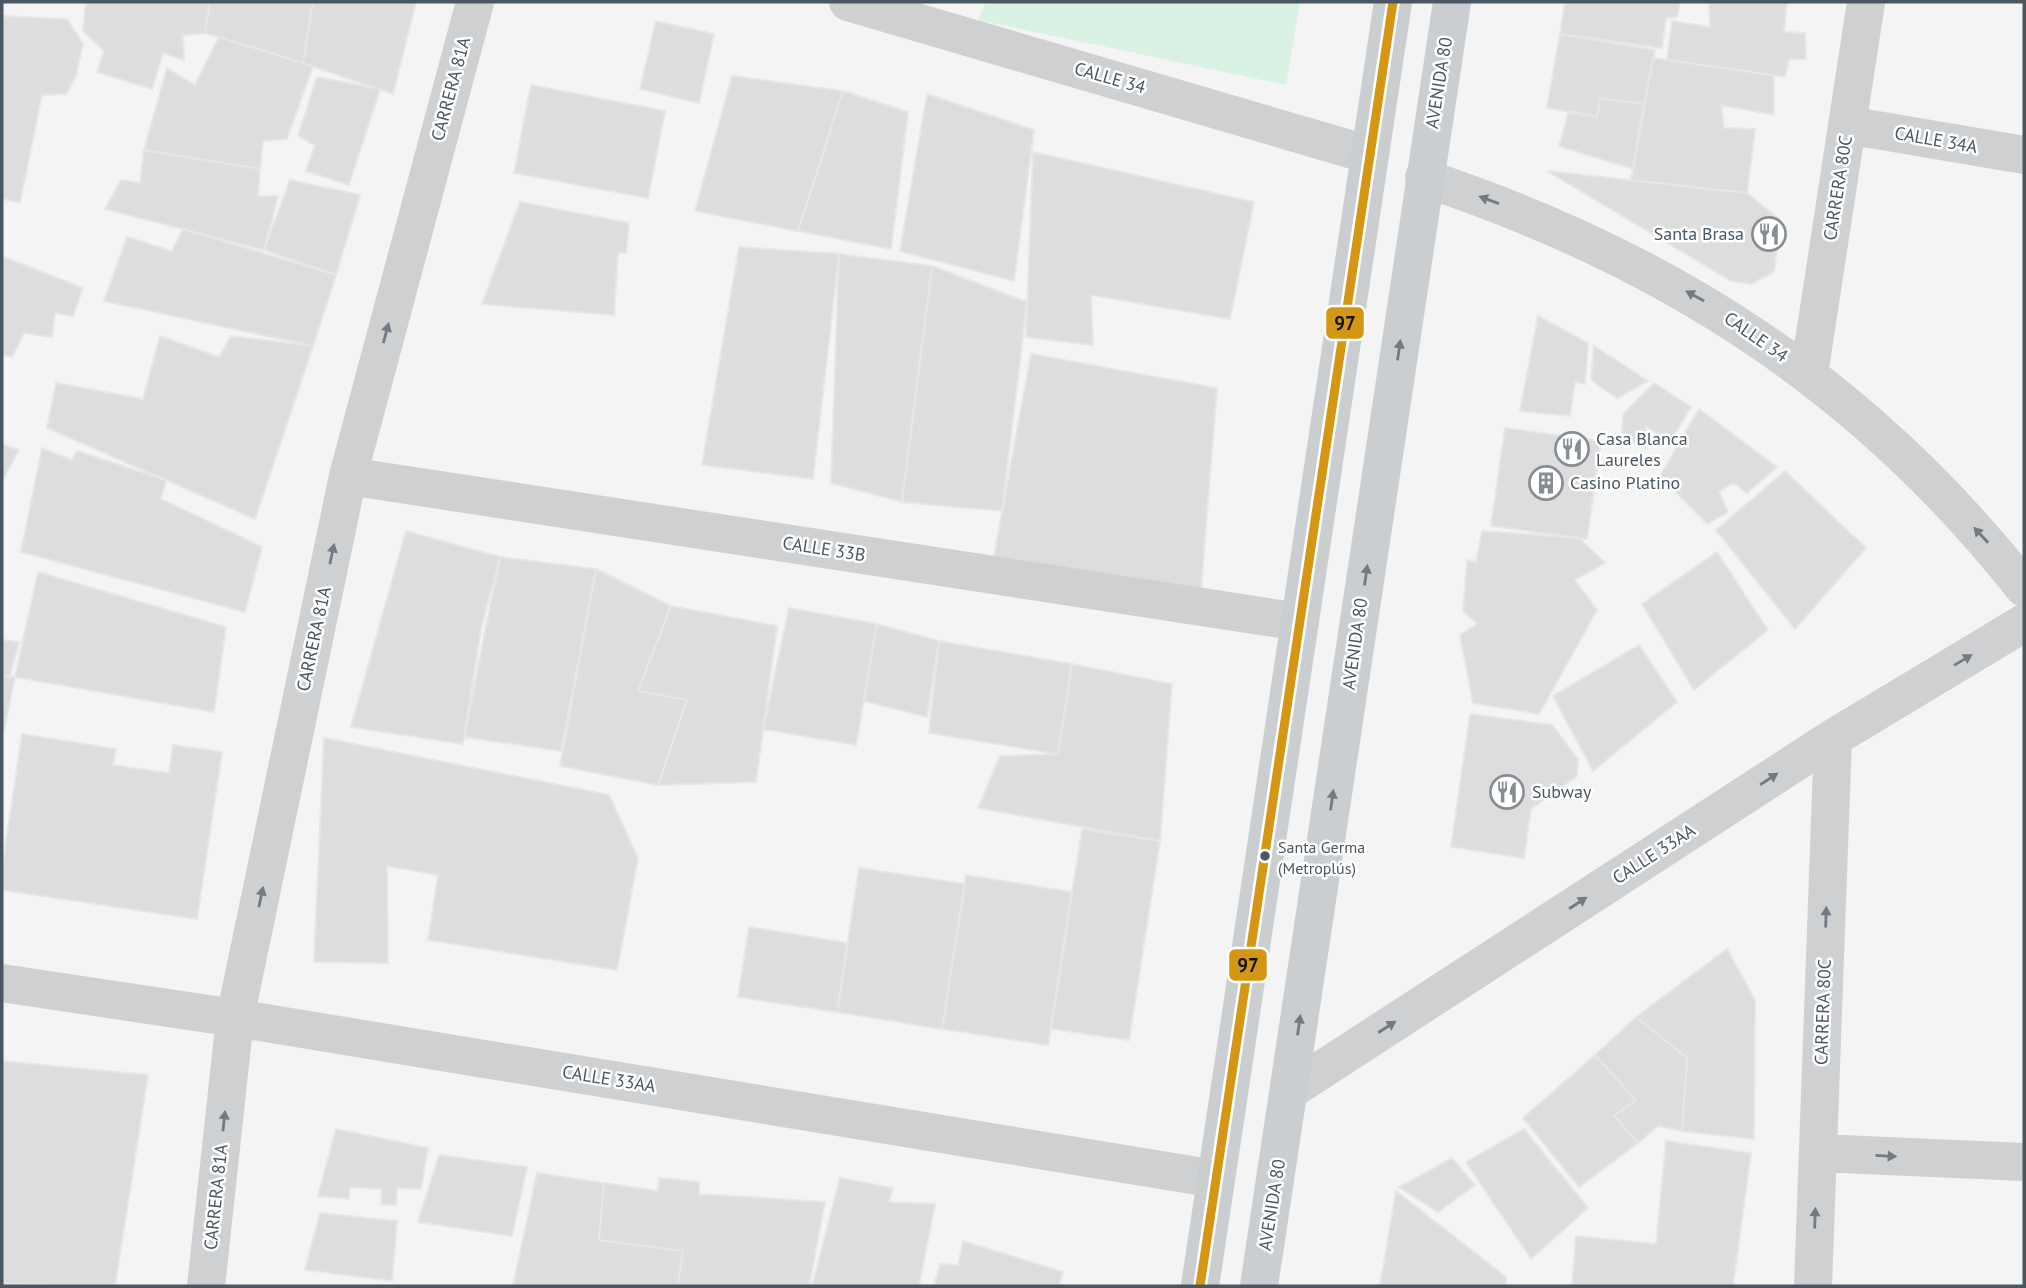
<svg xmlns="http://www.w3.org/2000/svg" width="2026" height="1288" font-family="'PT Sans',sans-serif">
	<rect width="100%" height="100%" fill="#f4f4f4"/>
	<path fill="#d9f2e3" d="M 986,2 L 1300,2 L 1286,85 L 978,20 Z"/>
	<path fill="#ddddde" stroke="#e5e6e7" stroke-width="2" d="M 86,2 L 210,2 L 205,33 L 183,35 L 184,60 L 163,53 L 152,89 L 97,72 L 104,51 L 83,31 Z
		M 210,2 L 313,2 L 303,63 L 205,33 Z
		M 313,2 L 416,2 L 393,94 L 303,63 Z
		M 1565,2 L 1680,2 L 1677,17 L 1666,18 L 1662,48 L 1560,34 Z
		M 1709,2 L 1787,2 L 1784,32 L 1805,33 L 1806,59 L 1789,59 L 1785,77 L 1667,60 L 1672,21 L 1710,27 Z
		M 2,16 L 67,19 L 83,44 L 76,76 L 66,94 L 42,95 L 20,202 L 2,199 Z
		M 656,21 L 714,34 L 699,103 L 640,89 Z
		M 1560,34 L 1655,50 L 1644,104 L 1600,98 L 1597,117 L 1547,108 Z
		M 219,37 L 313,66 L 287,139 L 263,141 L 260,169 L 144,150 L 167,68 L 195,85 Z
		M 1653,58 L 1774,75 L 1774,115 L 1721,105 L 1724,128 L 1755,129 L 1747,193 L 1631,180 Z
		M 732,76 L 843,91 L 798,231 L 695,211 Z
		M 317,77 L 380,89 L 349,185 L 306,171 L 315,145 L 298,136 Z
		M 531,85 L 665,111 L 648,198 L 514,173 Z
		M 843,91 L 908,112 L 891,249 L 798,231 Z
		M 927,94 L 1034,130 L 1014,281 L 900,251 Z
		M 1600,98 L 1644,104 L 1633,169 L 1559,146 L 1569,111 L 1597,117 Z
		M 144,150 L 260,169 L 258,196 L 278,196 L 264,250 L 105,209 L 121,180 L 140,183 Z
		M 1033,152 L 1254,202 L 1230,319 L 1091,295 L 1093,345 L 1026,337 Z
		M 1547,171 L 1747,193 L 1780,220 L 1774,272 L 1751,284 L 1731,281 Z
		M 290,180 L 360,195 L 336,275 L 264,250 Z
		M 520,202 L 629,223 L 626,253 L 618,253 L 614,315 L 482,304 Z
		M 183,229 L 336,275 L 313,346 L 104,301 L 127,237 L 172,251 Z
		M 739,247 L 839,254 L 813,479 L 702,465 Z
		M 839,254 L 932,266 L 902,502 L 831,483 Z
		M 2,256 L 83,288 L 73,316 L 55,313 L 52,337 L 24,333 L 12,357 L 2,355 Z
		M 932,266 L 1027,302 L 1002,511 L 902,502 Z
		M 1538,316 L 1588,343 L 1585,384 L 1575,382 L 1570,416 L 1520,411 Z
		M 160,336 L 219,357 L 231,336 L 313,346 L 255,519 L 47,428 L 56,383 L 143,399 Z
		M 1594,346 L 1648,381 L 1617,398 L 1591,380 Z
		M 1031,354 L 1217,388 L 1201,589 L 993,562 Z
		M 1654,383 L 1691,407 L 1670,442 L 1646,426 L 1645,448 L 1622,437 L 1623,414 Z
		M 1699,409 L 1777,467 L 1747,493 L 1733,483 L 1719,492 L 1728,512 L 1707,524 L 1660,476 Z
		M 1505,428 L 1601,441 L 1587,539 L 1491,526 Z
		M 2,444 L 19,450 L 2,481 Z
		M 42,448 L 72,460 L 77,451 L 166,480 L 161,499 L 262,547 L 245,612 L 21,552 Z
		M 1785,471 L 1866,548 L 1795,629 L 1716,530 Z
		M 406,531 L 500,557 L 481,629 L 463,744 L 351,727 Z
		M 1482,531 L 1579,538 L 1605,563 L 1575,580 L 1597,610 L 1539,714 L 1473,703 L 1460,635 L 1477,624 L 1463,611 L 1467,560 L 1476,562 Z
		M 1717,552 L 1768,630 L 1694,690 L 1642,604 Z
		M 500,557 L 596,569 L 561,751 L 464,737 Z
		M 596,569 L 671,606 L 638,691 L 687,700 L 658,785 L 560,766 Z
		M 38,572 L 226,627 L 214,712 L 15,677 Z
		M 671,606 L 777,626 L 756,782 L 658,785 L 687,700 L 638,691 Z
		M 789,608 L 877,624 L 856,745 L 763,729 Z
		M 877,624 L 939,641 L 927,717 L 864,701 Z
		M 2,640 L 19,642 L 10,676 L 2,675 Z
		M 939,641 L 1072,664 L 1058,754 L 929,733 Z
		M 1639,645 L 1677,702 L 1593,771 L 1553,696 Z
		M 1072,664 L 1172,684 L 1160,841 L 978,808 L 1000,756 L 1058,754 Z
		M 2,676 L 15,677 L 2,739 Z
		M 1470,714 L 1552,725 L 1578,759 L 1577,776 L 1531,809 L 1524,858 L 1451,847 Z
		M 22,734 L 116,749 L 113,765 L 169,773 L 173,745 L 222,752 L 197,919 L 2,890 L 2,870 Z
		M 324,738 L 609,795 L 638,858 L 617,970 L 428,940 L 438,875 L 387,866 L 388,963 L 314,962 Z
		M 1082,829 L 1160,841 L 1129,1040 L 1051,1029 Z
		M 859,868 L 965,884 L 942,1029 L 837,1012 Z
		M 966,875 L 1072,892 L 1048,1045 L 942,1029 Z
		M 749,927 L 848,943 L 837,1012 L 738,997 Z
		M 1727,949 L 1755,1000 L 1754,1139 L 1682,1131 L 1687,1058 L 1636,1017 Z
		M 1636,1017 L 1687,1058 L 1682,1131 L 1658,1126 L 1638,1143 L 1614,1116 L 1636,1100 L 1595,1055 Z
		M 1595,1055 L 1636,1100 L 1614,1116 L 1638,1143 L 1579,1187 L 1523,1118 Z
		M 2,1061 L 148,1075 L 115,1286 L 2,1284 Z
		M 336,1129 L 428,1148 L 421,1189 L 397,1188 L 396,1205 L 381,1204 L 382,1189 L 350,1187 L 349,1199 L 318,1196 Z
		M 1524,1129 L 1588,1208 L 1531,1259 L 1466,1162 Z
		M 1666,1141 L 1751,1153 L 1733,1286 L 1572,1286 L 1576,1236 L 1656,1244 Z
		M 439,1155 L 527,1167 L 512,1236 L 418,1222 Z
		M 1452,1158 L 1475,1185 L 1438,1212 L 1399,1187 Z
		M 537,1173 L 604,1183 L 599,1240 L 683,1251 L 678,1286 L 513,1286 Z
		M 659,1178 L 699,1182 L 699,1194 L 825,1202 L 809,1286 L 678,1286 L 683,1251 L 599,1240 L 604,1183 L 658,1191 Z
		M 840,1178 L 893,1188 L 889,1202 L 935,1204 L 919,1286 L 812,1286 Z
		M 1396,1191 L 1506,1277 L 1506,1286 L 1380,1286 Z
		M 320,1213 L 397,1221 L 392,1281 L 305,1270 Z
		M 963,1241 L 1063,1272 L 1059,1286 L 934,1286 L 940,1264 L 958,1265 Z"/>
	<g fill="none" stroke-linecap="round" stroke-linejoin="round">
		<path stroke="#ced0d2" stroke-width="38" d="M 848,2 L 1370,155
			M 1847,125 L 2024,155
			M 1424,178 C 1668,259 1864,385 2024,588
			M 1809,374 L 1866,2
			M 348,476 L 1300,622
			M 2,983 L 235,1018 L 1216,1179
			M 1289,1091 L 1833,738 L 2024,623
			M 1818,1153 L 2024,1162
			M 206,1286 L 235,1018 L 348,476 L 475,2
			M 1813,1286 L 1833,738"/>
		<path stroke="#caced1" stroke-width="38" d="M 1200,1286 L 1393,2
			M 1259,1286 L 1452,2"/>
		<g stroke="#fff" stroke-width="14">
			<path id="bus-1" d="M 1200,1286 L 1393,2"/>
		</g>
		<use href="#bus-1" stroke="#d49613" stroke-width="9"/>
	</g>
	<defs><path id="oneway-solid" d="M-6-.8H1V-3.2L6.5 0L1 3.2V.8H-6Z" transform="scale(1.75)"/></defs>
	<g fill="#727b83">
		<use href="#oneway-solid" transform="translate(1489 200) rotate(-160)"/>
		<use href="#oneway-solid" transform="translate(1695 296) rotate(-151)"/>
		<use href="#oneway-solid" transform="translate(386 333) rotate(-75)"/>
		<use href="#oneway-solid" transform="translate(1981 535) rotate(-133)"/>
		<use href="#oneway-solid" transform="translate(332 554) rotate(-78)"/>
		<use href="#oneway-solid" transform="translate(1963 660) rotate(-31)"/>
		<use href="#oneway-solid" transform="translate(1769 779) rotate(-33)"/>
		<use href="#oneway-solid" transform="translate(261 897) rotate(-78)"/>
		<use href="#oneway-solid" transform="translate(1578 903) rotate(-33)"/>
		<use href="#oneway-solid" transform="translate(1826 917) rotate(-88)"/>
		<use href="#oneway-solid" transform="translate(1387 1027) rotate(-33)"/>
		<use href="#oneway-solid" transform="translate(224 1121) rotate(-84)"/>
		<use href="#oneway-solid" transform="translate(1886 1156) rotate(3)"/>
		<use href="#oneway-solid" transform="translate(1815 1218) rotate(-88)"/>
	</g>
	<g fill="#707a83">
		<use href="#oneway-solid" transform="translate(1399 350) rotate(-82)"/>
		<use href="#oneway-solid" transform="translate(1366 575) rotate(-82)"/>
		<use href="#oneway-solid" transform="translate(1332 800) rotate(-82)"/>
		<use href="#oneway-solid" transform="translate(1299 1025) rotate(-82)"/>
	</g>
	<defs>
		<g id="restaurant-ring" transform="scale(1.75)"><circle r="9.5" fill="#fff" stroke="#868d94" stroke-width="1.5"/><path d="M-5-6h1v4h1v-4h1v4h1v-4h1v5L-1.5 .5V6h-2V.5L-5-1ZM5-6V6H3V1.5H1.5Q1.5-4 5-6Z" fill="#868d94"/></g>
		<g id="building-ring" transform="scale(1.75)"><circle r="9.5" fill="#fff" stroke="#868d94" stroke-width="1.5"/><path d="M-4-6H4V6H1V3H-1V6H-4ZM-2.5-4.3h1.7v1.8h-1.7ZM.8-4.3h1.7v1.8H.8ZM-2.5-1h1.7V.8h-1.7ZM.8-1h1.7V.8H.8Z" fill="#868d94"/></g>
	</defs>
	<g fill-rule="evenodd">
		<use href="#restaurant-ring" x="1769" y="234"/>
		<use href="#restaurant-ring" x="1572" y="449"/>
		<use href="#building-ring" x="1546" y="483"/>
		<use href="#restaurant-ring" x="1507" y="792"/>
	</g>
	<circle fill="#4a5661" stroke="#fff" stroke-width="2.5" cx="1265" cy="856" r="6"/>
	<g text-anchor="middle" stroke-width="5" stroke-linejoin="round" paint-order="stroke">
		<g font-size="16" fill="#4a5661" stroke="#fff" text-anchor="start">
			<text x="1278" y="853">Santa Germa<tspan x="1278" dy="21">(Metroplús)</tspan></text>
		</g>
		<g font-size="18" fill="#4a5661" stroke="#fff">
			<text transform="translate(1110 78) rotate(16)" y="6">CALLE 34</text>
			<text transform="translate(1439 83) rotate(-81)" y="6">AVENIDA 80</text>
			<text transform="translate(451 89) rotate(-75)" y="6">CARRERA 81A</text>
			<text transform="translate(1936 140) rotate(10)" y="6">CALLE 34A</text>
			<text transform="translate(1838 188) rotate(-81)" y="6">CARRERA 80C</text>
			<text transform="translate(1756 337) rotate(35)" y="6">CALLE 34</text>
			<text transform="translate(824 549) rotate(9)" y="6">CALLE 33B</text>
			<text transform="translate(314 639) rotate(-78)" y="6">CARRERA 81A</text>
			<text transform="translate(1355 644) rotate(-82)" y="6">AVENIDA 80</text>
			<text transform="translate(1654 854) rotate(-33)" y="6">CALLE 33AA</text>
			<text transform="translate(1823 1012) rotate(-88)" y="6">CARRERA 80C</text>
			<text transform="translate(609 1079) rotate(9)" y="6">CALLE 33AA</text>
			<text transform="translate(216 1197) rotate(-84)" y="6">CARRERA 81A</text>
			<text transform="translate(1272 1205) rotate(-81)" y="6">AVENIDA 80</text>
		</g>
		<g font-size="18" fill="#4a5661" stroke="#fff" text-anchor="start">
			<text x="1744" y="240" text-anchor="end">Santa Brasa</text>
			<text x="1596" y="445">Casa Blanca<tspan x="1596" dy="21">Laureles</tspan></text>
			<text x="1570" y="489">Casino Platino</text>
			<text x="1532" y="798">Subway</text>
		</g>
	</g>
	<g stroke="#fff" stroke-width="2.5">
		<rect x="1325" y="306" width="40" height="34" rx="7" fill="#d49613"/>
		<rect x="1228" y="948" width="40" height="34" rx="7" fill="#d49613"/>
	</g>
	<g font-size="19" text-anchor="middle" font-weight="bold" fill="#111">
		<text x="1345" y="330">97</text>
		<text x="1248" y="972">97</text>
	</g>
	<rect width="2026" height="1288" fill="none" stroke="#4a5661" stroke-width="7"/>
</svg>
